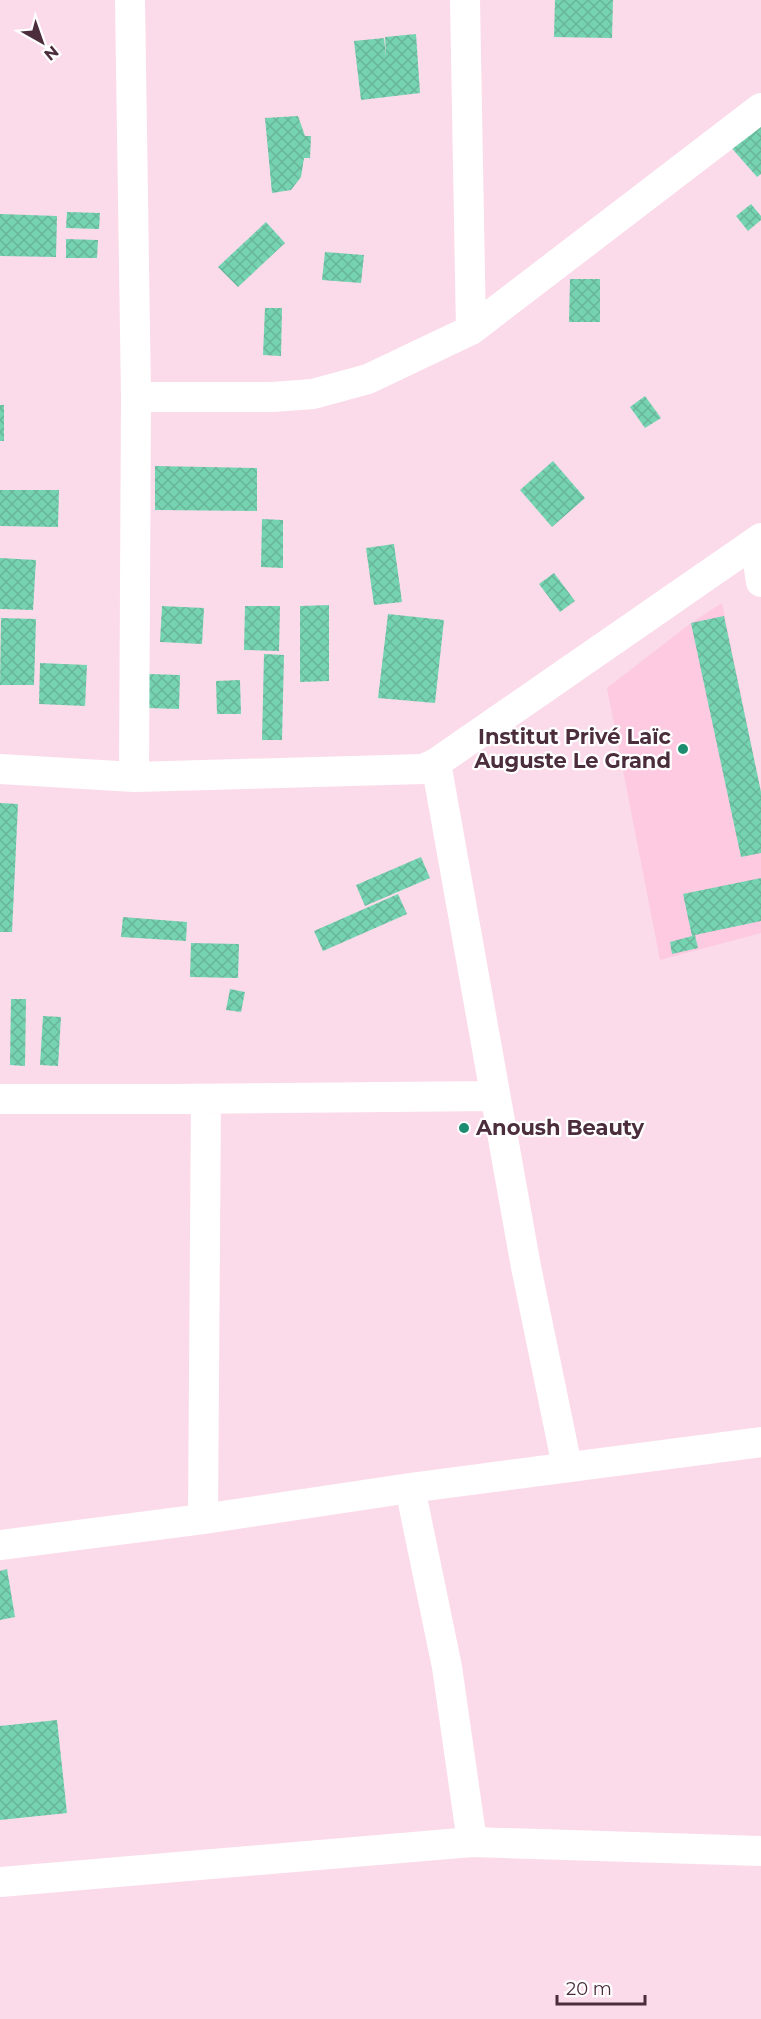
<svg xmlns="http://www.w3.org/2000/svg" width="761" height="2019" font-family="Montserrat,sans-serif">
	<defs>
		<pattern id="building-cross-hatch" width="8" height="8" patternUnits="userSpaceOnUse" patternTransform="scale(1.5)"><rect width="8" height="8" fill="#76d3b2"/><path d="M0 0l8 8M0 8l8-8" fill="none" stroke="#68b59a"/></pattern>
	</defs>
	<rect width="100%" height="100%" fill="#fbdbea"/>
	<path fill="#fdcae1" d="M 722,603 L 761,792 L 761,933 L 660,960 L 607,688 L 691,623 Z"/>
	<path fill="url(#building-cross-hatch)" d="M 555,0 L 613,0 L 612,38 L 554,37 Z
		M 416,34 L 420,93 L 361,100 L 354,41 L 384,38 L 386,57 L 385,37 Z
		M 298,116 L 305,136 L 311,136 L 310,158 L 304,158 L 301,177 L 291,190 L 272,193 L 265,118 Z
		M 761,117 L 761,174 L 757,177 L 729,145 Z
		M 751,204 L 761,216 L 761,220 L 748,231 L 736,216 Z
		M 67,212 L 100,213 L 99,229 L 66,228 Z
		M 0,214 L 57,216 L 56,257 L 0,256 Z
		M 266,222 L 285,243 L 238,287 L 218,267 Z
		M 66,239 L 98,240 L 97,258 L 66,258 Z
		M 325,252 L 364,255 L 361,283 L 322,280 Z
		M 570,279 L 600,279 L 600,322 L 569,322 Z
		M 265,308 L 282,308 L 281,356 L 263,355 Z
		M 645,396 L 661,418 L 645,428 L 630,407 Z
		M 0,405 L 4,405 L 4,441 L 0,441 Z
		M 553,461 L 585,498 L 552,527 L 520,490 Z
		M 155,466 L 257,468 L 257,511 L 155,510 Z
		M 0,490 L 59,490 L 58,527 L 0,526 Z
		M 262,519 L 283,520 L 283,568 L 261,567 Z
		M 394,544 L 402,602 L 374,605 L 366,548 Z
		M 0,558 L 36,560 L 33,610 L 0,609 Z
		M 554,573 L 575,601 L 560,612 L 539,584 Z
		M 329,605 L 329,681 L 300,682 L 300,606 Z
		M 162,606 L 204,608 L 202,644 L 160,642 Z
		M 245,606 L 280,606 L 279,651 L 244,650 Z
		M 388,614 L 444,620 L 435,703 L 378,698 Z
		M 724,616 L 761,792 L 761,853 L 741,857 L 691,623 Z
		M 1,618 L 36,619 L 34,685 L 0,685 Z
		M 264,654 L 284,655 L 282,740 L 262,740 Z
		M 40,663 L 87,665 L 85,706 L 39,704 Z
		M 149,674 L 180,675 L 179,709 L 147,708 Z
		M 240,680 L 241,714 L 217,714 L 216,681 Z
		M 0,803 L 18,804 L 12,932 L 0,932 Z
		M 421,857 L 430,878 L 365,906 L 356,885 Z
		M 761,878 L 761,921 L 695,935 L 698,948 L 672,954 L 670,942 L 692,936 L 683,894 Z
		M 398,894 L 407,914 L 323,951 L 314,931 Z
		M 123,917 L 187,922 L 186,941 L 121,937 Z
		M 191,943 L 239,944 L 238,978 L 190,977 Z
		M 230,989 L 245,992 L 241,1012 L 226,1010 Z
		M 11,999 L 26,999 L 25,1066 L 10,1065 Z
		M 43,1016 L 61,1017 L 58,1066 L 40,1065 Z
		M 7,1569 L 15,1617 L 0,1620 L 0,1571 Z
		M 57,1720 L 67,1813 L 0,1820 L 0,1726 Z"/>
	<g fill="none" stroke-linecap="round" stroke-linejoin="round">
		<path stroke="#fff" stroke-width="30" d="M 130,0 L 136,397 L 134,777
			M 465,0 L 471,330
			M 136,397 L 272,397 L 313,394 L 368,379 L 471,330 L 761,108
			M 755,543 L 761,582
			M 436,763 L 526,1267 L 567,1466
			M 0,769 L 134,777 L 423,769 L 436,763 L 761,538
			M 0,1099 L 168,1099 L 494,1096
			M 410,1488 L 447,1667 L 472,1842
			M 203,1519 L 206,1099
			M 0,1545 L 203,1519 L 410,1488 L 761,1442
			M 0,1882 L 472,1842 L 761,1851"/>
	</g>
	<g fill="#1c8d6e" stroke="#fff" stroke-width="2">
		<circle cx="683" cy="749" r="6"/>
		<circle cx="464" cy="1128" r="6"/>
	</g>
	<g text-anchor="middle" stroke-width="4.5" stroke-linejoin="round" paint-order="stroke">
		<g font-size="21" font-weight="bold" fill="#4b2d3c" stroke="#fff" text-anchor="end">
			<text x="671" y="744">Institut Privé Laïc<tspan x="671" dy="24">Auguste Le Grand</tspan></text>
			<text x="476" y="1135" text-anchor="start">Anoush Beauty</text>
		</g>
	</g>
	<g transform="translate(42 42) rotate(140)" stroke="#ffffff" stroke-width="4.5" paint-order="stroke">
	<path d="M0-4.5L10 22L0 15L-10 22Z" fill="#4b2d3c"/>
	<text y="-9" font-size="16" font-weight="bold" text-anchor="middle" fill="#4b2d3c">N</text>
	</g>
	<path d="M557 1995v9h88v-9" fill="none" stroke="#4b2d3c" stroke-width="3"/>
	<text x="566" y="1995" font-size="18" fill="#4b2d3c" stroke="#ffffff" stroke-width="4.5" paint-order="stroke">20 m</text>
</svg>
